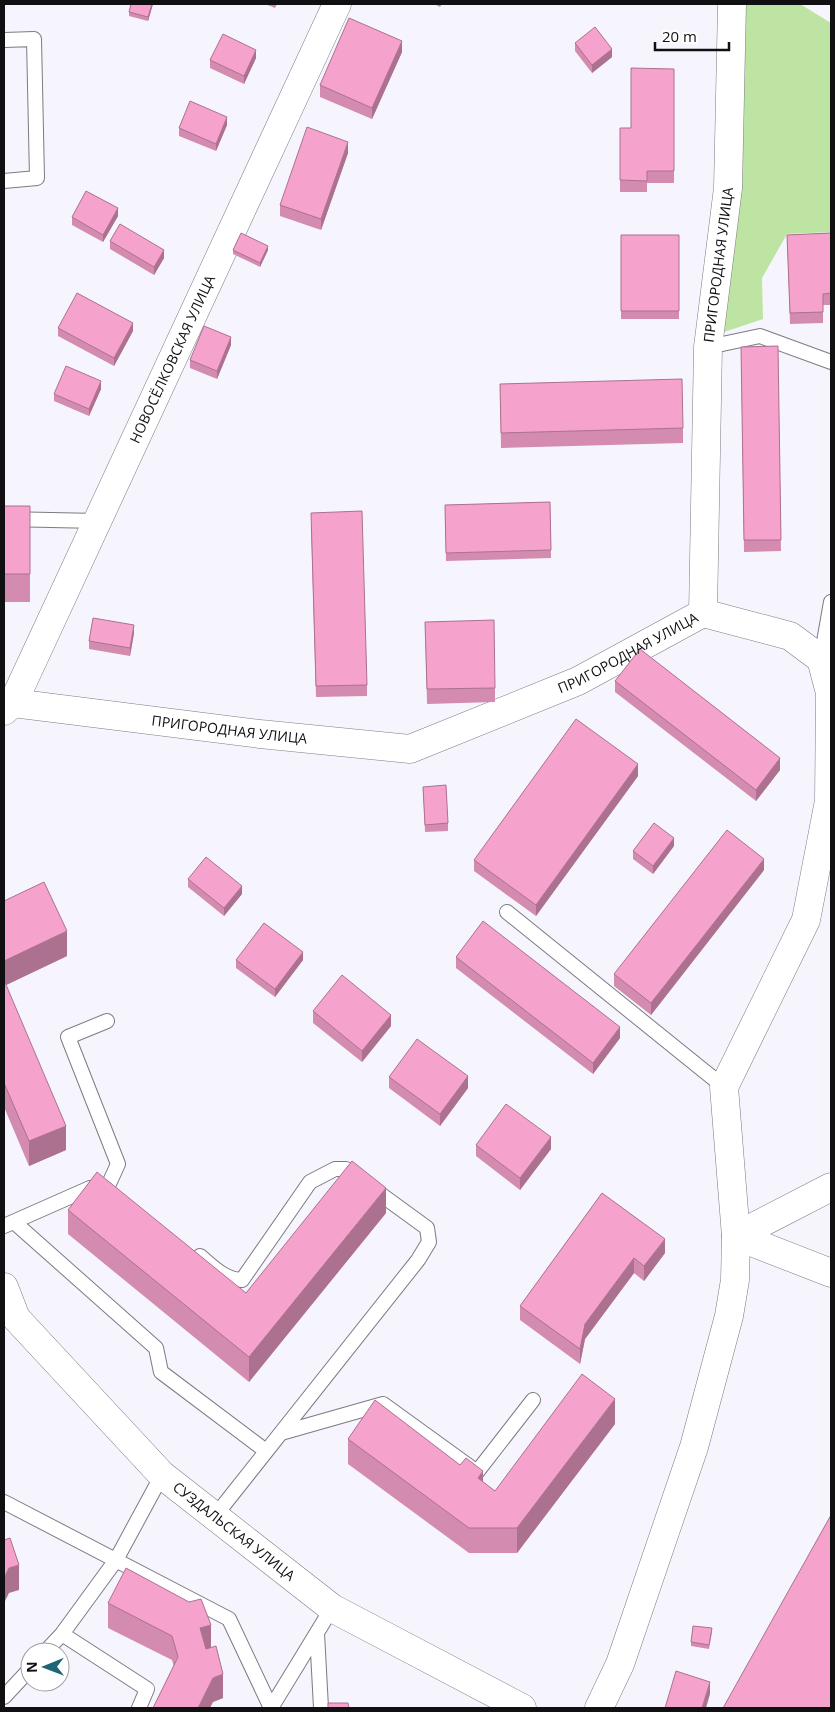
<svg xmlns="http://www.w3.org/2000/svg" width="835" height="1712" font-family="'Open Sans',sans-serif">
	<rect width="100%" height="100%" fill="#f6f5fd"/>
	<path fill="#bde4a3" d="M 740,4 L 800,4 L 831,23 L 831,232 L 787,234 L 762,278 L 763,319 L 724,332 Z"/>
	<g fill="none" stroke-linecap="round" stroke-linejoin="round">
		<g stroke="#7b7b82" stroke-width="16">
			<path id="lane" d="M 4,40 L 34,39 L 37,178 L 4,181
				M 708,347 L 760,336 L 831,362
				M 4,519 L 98,521
				M 821,659 L 831,602
				M 507,912 L 724,1087
				M 107,1021 L 68,1037 L 118,1164 L 108,1186
				M 14,1222 L 156,1348 L 161,1372 L 266,1451
				M 4,1226 L 90,1188 L 100,1187
				M 200,1256 C 212,1266 225,1280 242,1280 L 310,1182 L 335,1169 L 346,1169 L 427,1228 L 429,1242 L 418,1260 L 215,1516
				M 281,1433 L 383,1404 L 477,1472 L 533,1400
				M 4,1502 L 229,1619 L 271,1708
				M 317,1633 L 321,1708
				M 62,1634 L 147,1689 L 139,1708
				M 45,1652 L 62,1634 L 116,1560 L 162,1475
				M 4,1697 L 30,1669
				M 271,1708 L 332,1608"/>
		</g>
		<g stroke="#7b7b82" stroke-width="29">
			<g id="street">
				<path id="s1" d="M 13,703 L 260,734 L 410,749 L 578,681 L 703,613 L 708,347 L 728,188 L 732,4"/>
				<path id="s2" d="M 4,711 L 13,703 L 337,4"/>
				<path d="M 831,1187 L 736,1236 L 831,1273"/>
				<path id="s3" d="M 4,1287 L 16,1318 L 162,1475 L 332,1608 L 522,1708"/>
				<path d="M 599,1708 L 620,1664 L 694,1447 L 729,1316 L 735,1280 L 736,1236 L 724,1087 L 806,920 L 829,801 L 830,693 L 821,659 L 790,636 L 703,613"/>
			</g>
		</g>
		<use href="#lane" stroke="#fff" stroke-width="14"/>
		<use href="#street" stroke="#fff" stroke-width="28"/>
	</g>
	<path fill="#d38baf" d="M 131,4 L 153,4 L 148,21 L 129,16 L 129,12 Z
		M 265,4 L 277,4 L 275,8 Z
		M 434,4 L 442,4 L 440,7 Z
		M 575,43 L 612,57 L 592,73 L 575,51 Z
		M 402,52 L 372,119 L 320,97 L 320,85 Z
		M 256,58 L 244,84 L 210,68 L 210,60 Z
		M 674,69 L 674,183 L 647,183 L 647,192 L 620,192 L 620,128 L 631,128 Z
		M 227,125 L 216,151 L 179,136 L 179,128 Z
		M 348,153 L 321,230 L 280,216 L 280,205 Z
		M 118,216 L 103,242 L 72,225 L 72,217 Z
		M 831,233 L 831,305 L 823,305 L 823,323 L 790,324 L 787,235 Z
		M 621,235 L 679,235 L 679,319 L 621,319 Z
		M 110,241 L 164,258 L 154,275 L 110,249 Z
		M 233,250 L 268,250 L 260,267 L 233,254 Z
		M 58,328 L 133,331 L 114,366 L 58,336 Z
		M 231,345 L 217,379 L 190,368 L 190,360 Z
		M 778,346 L 781,551 L 744,552 L 741,347 Z
		M 500,384 L 683,428 L 683,443 L 501,448 Z
		M 101,389 L 89,416 L 54,401 L 54,394 Z
		M 550,502 L 551,558 L 446,561 L 445,505 Z
		M 4,506 L 30,506 L 30,602 L 4,602 Z
		M 311,524 L 367,685 L 367,696 L 316,697 Z
		M 425,622 L 495,688 L 495,702 L 427,704 Z
		M 134,633 L 130,656 L 89,649 L 89,641 Z
		M 615,681 L 780,770 L 756,801 L 615,692 Z
		M 638,776 L 536,916 L 474,871 L 474,860 Z
		M 423,787 L 448,823 L 448,831 L 425,832 Z
		M 674,846 L 653,874 L 633,859 L 633,851 Z
		M 764,870 L 651,1015 L 614,986 L 614,974 Z
		M 188,879 L 242,894 L 224,916 L 188,887 Z
		M 4,901 L 67,956 L 6,985 L 66,1150 L 29,1166 L 4,1107 Z
		M 456,957 L 620,1038 L 593,1074 L 456,968 Z
		M 236,960 L 303,960 L 275,997 L 236,968 Z
		M 313,1011 L 391,1026 L 362,1062 L 313,1023 Z
		M 389,1077 L 468,1088 L 440,1126 L 389,1088 Z
		M 476,1145 L 551,1149 L 520,1190 L 476,1156 Z
		M 602,1193 L 665,1253 L 644,1281 L 634,1273 L 585,1339 L 580,1364 L 520,1320 L 520,1306 Z
		M 68,1210 L 246,1293 L 386,1213 L 249,1382 L 68,1234 Z
		M 615,1424 L 517,1553 L 469,1553 L 348,1464 L 348,1439 L 460,1465 L 495,1491 Z
		M 108,1603 L 211,1647 L 223,1698 L 213,1702 L 174,1667 L 172,1660 L 108,1628 Z
		M 712,1632 L 709,1649 L 691,1646 L 691,1642 Z"/>
	<path fill="#ac718f" d="M 152,4 L 153,4 L 148,21 L 148,17 Z
		M 402,41 L 402,52 L 372,119 L 372,108 Z
		M 612,49 L 612,57 L 592,73 L 592,65 Z
		M 256,50 L 256,58 L 244,84 L 244,76 Z
		M 227,117 L 227,125 L 216,151 L 216,144 Z
		M 348,142 L 348,153 L 321,230 L 321,219 Z
		M 118,208 L 118,216 L 103,242 L 103,235 Z
		M 268,246 L 268,250 L 260,267 L 260,263 Z
		M 164,250 L 164,258 L 154,275 L 154,267 Z
		M 133,323 L 133,331 L 114,366 L 114,358 Z
		M 231,337 L 231,345 L 217,379 L 217,371 Z
		M 101,381 L 101,389 L 89,416 L 89,409 Z
		M 134,625 L 134,633 L 130,656 L 130,648 Z
		M 780,758 L 780,770 L 756,801 L 756,790 Z
		M 638,764 L 638,776 L 536,916 L 536,905 Z
		M 674,838 L 674,846 L 653,874 L 653,866 Z
		M 764,859 L 764,870 L 651,1015 L 651,1003 Z
		M 242,886 L 242,894 L 224,916 L 224,908 Z
		M 67,931 L 67,956 L 4,986 L 4,961 Z
		M 303,952 L 303,960 L 275,997 L 275,989 Z
		M 391,1015 L 391,1026 L 362,1062 L 362,1051 Z
		M 620,1027 L 620,1038 L 593,1074 L 593,1063 Z
		M 468,1076 L 468,1088 L 440,1126 L 440,1114 Z
		M 66,1126 L 66,1150 L 29,1166 L 29,1141 Z
		M 551,1137 L 551,1149 L 520,1190 L 520,1178 Z
		M 386,1188 L 386,1213 L 249,1382 L 249,1357 Z
		M 665,1239 L 665,1253 L 644,1281 L 644,1266 Z
		M 634,1258 L 634,1273 L 585,1339 L 580,1364 L 580,1349 L 585,1324 Z
		M 615,1399 L 615,1424 L 517,1553 L 517,1528 Z
		M 483,1471 L 483,1495 L 478,1478 Z
		M 19,1565 L 19,1590 L 9,1593 L 4,1603 L 4,1578 L 9,1568 Z
		M 211,1625 L 211,1649 L 200,1653 L 200,1628 Z
		M 223,1674 L 223,1698 L 213,1702 L 210,1708 L 198,1708 L 213,1678 Z
		M 710,1682 L 710,1694 L 706,1708 L 702,1708 Z"/>
	<path fill="#f5a2cc" stroke="#ac718f" d="M 131,4 L 152,4 L 148,17 L 129,12 Z
		M 349,18 L 402,41 L 372,108 L 320,85 Z
		M 595,27 L 612,49 L 592,65 L 575,43 Z
		M 223,34 L 256,50 L 244,76 L 210,60 Z
		M 631,68 L 674,69 L 674,171 L 647,171 L 647,181 L 620,180 L 620,128 L 631,128 Z
		M 190,101 L 227,117 L 216,144 L 179,128 Z
		M 307,127 L 348,142 L 321,219 L 280,205 Z
		M 86,191 L 118,208 L 103,235 L 72,217 Z
		M 120,224 L 164,250 L 154,267 L 110,241 Z
		M 241,233 L 268,246 L 260,263 L 233,250 Z
		M 831,233 L 831,293 L 823,294 L 823,312 L 790,313 L 787,235 Z
		M 621,235 L 679,235 L 679,311 L 621,311 Z
		M 77,293 L 133,323 L 114,358 L 58,328 Z
		M 204,326 L 231,337 L 217,371 L 190,360 Z
		M 778,346 L 781,540 L 744,540 L 741,347 Z
		M 66,366 L 101,381 L 89,409 L 54,394 Z
		M 682,379 L 683,428 L 501,433 L 500,384 Z
		M 550,502 L 551,550 L 446,553 L 445,505 Z
		M 4,506 L 30,506 L 30,574 L 4,574 Z
		M 362,511 L 367,685 L 316,686 L 311,513 Z
		M 93,618 L 134,625 L 130,648 L 89,641 Z
		M 494,620 L 495,688 L 427,689 L 425,622 Z
		M 640,649 L 780,758 L 756,790 L 615,681 Z
		M 576,719 L 638,764 L 536,905 L 474,860 Z
		M 446,785 L 448,823 L 425,825 L 423,787 Z
		M 654,823 L 674,838 L 653,866 L 633,851 Z
		M 727,830 L 764,859 L 651,1003 L 614,974 Z
		M 206,857 L 242,886 L 224,908 L 188,879 Z
		M 44,882 L 67,931 L 4,961 L 4,901 Z
		M 483,921 L 620,1027 L 593,1063 L 456,957 Z
		M 264,923 L 303,952 L 275,989 L 236,960 Z
		M 342,975 L 391,1015 L 362,1051 L 313,1011 Z
		M 4,980 L 66,1126 L 29,1141 L 4,1083 Z
		M 417,1039 L 468,1076 L 440,1114 L 389,1077 Z
		M 506,1104 L 551,1137 L 520,1178 L 476,1145 Z
		M 352,1161 L 386,1188 L 249,1357 L 68,1210 L 97,1172 L 246,1293 Z
		M 602,1193 L 665,1239 L 644,1266 L 634,1258 L 585,1324 L 580,1349 L 520,1306 Z
		M 582,1374 L 615,1399 L 517,1528 L 469,1528 L 348,1439 L 375,1400 L 460,1465 L 466,1458 L 483,1471 L 478,1478 L 495,1491 Z
		M 831,1515 L 831,1708 L 723,1708 Z
		M 10,1538 L 19,1565 L 9,1568 L 4,1578 L 4,1540 Z
		M 126,1568 L 189,1602 L 201,1599 L 211,1625 L 200,1628 L 206,1649 L 216,1646 L 223,1674 L 213,1678 L 198,1708 L 153,1708 L 178,1657 L 172,1636 L 108,1603 Z
		M 693,1626 L 712,1628 L 709,1645 L 691,1642 Z
		M 676,1671 L 710,1682 L 702,1708 L 665,1708 Z
		M 328,1703 L 348,1703 L 349,1708 L 328,1708 Z"/>
	<g text-anchor="middle" stroke-width="4.5" stroke-linejoin="round" paint-order="stroke">
		<g font-size="14" fill="#101012" stroke="#fff">
			<text dy="5" stroke="none"><textPath href="#s1" startOffset="1072">ПРИГОРОДНАЯ УЛИЦА</textPath></text>
			<text dy="5" stroke="none"><textPath href="#s2" startOffset="391">НОВОСЁЛКОВСКАЯ УЛИЦА</textPath></text>
			<text dy="5" stroke="none"><textPath href="#s1" startOffset="638">ПРИГОРОДНАЯ УЛИЦА</textPath></text>
			<text dy="5" stroke="none"><textPath href="#s1" startOffset="218">ПРИГОРОДНАЯ УЛИЦА</textPath></text>
			<text dy="5" stroke="none"><textPath href="#s3" startOffset="339">СУЗДАЛЬСКАЯ УЛИЦА</textPath></text>
		</g>
	</g>
	<rect width="835" height="1712" fill="none" stroke="#101012" stroke-width="10"/>
	<g transform="translate(45 1667) rotate(269)"><circle r="24" fill="#ffffff" stroke="#9f9fa0"/>
	<path d="M0-4L9 19L0 12L-9 19Z" fill="#1f6675"/>
	<text y="-8" font-size="14" font-weight="bold" text-anchor="middle" fill="#101012">N</text>
	</g>
	<path d="M655 42v8h74v-8" fill="none" stroke="#101012" stroke-width="2.5"/>
	<text x="662" y="42" font-size="15" fill="#101012" stroke="#ffffff" stroke-width="4" paint-order="stroke">20 m</text>
</svg>
